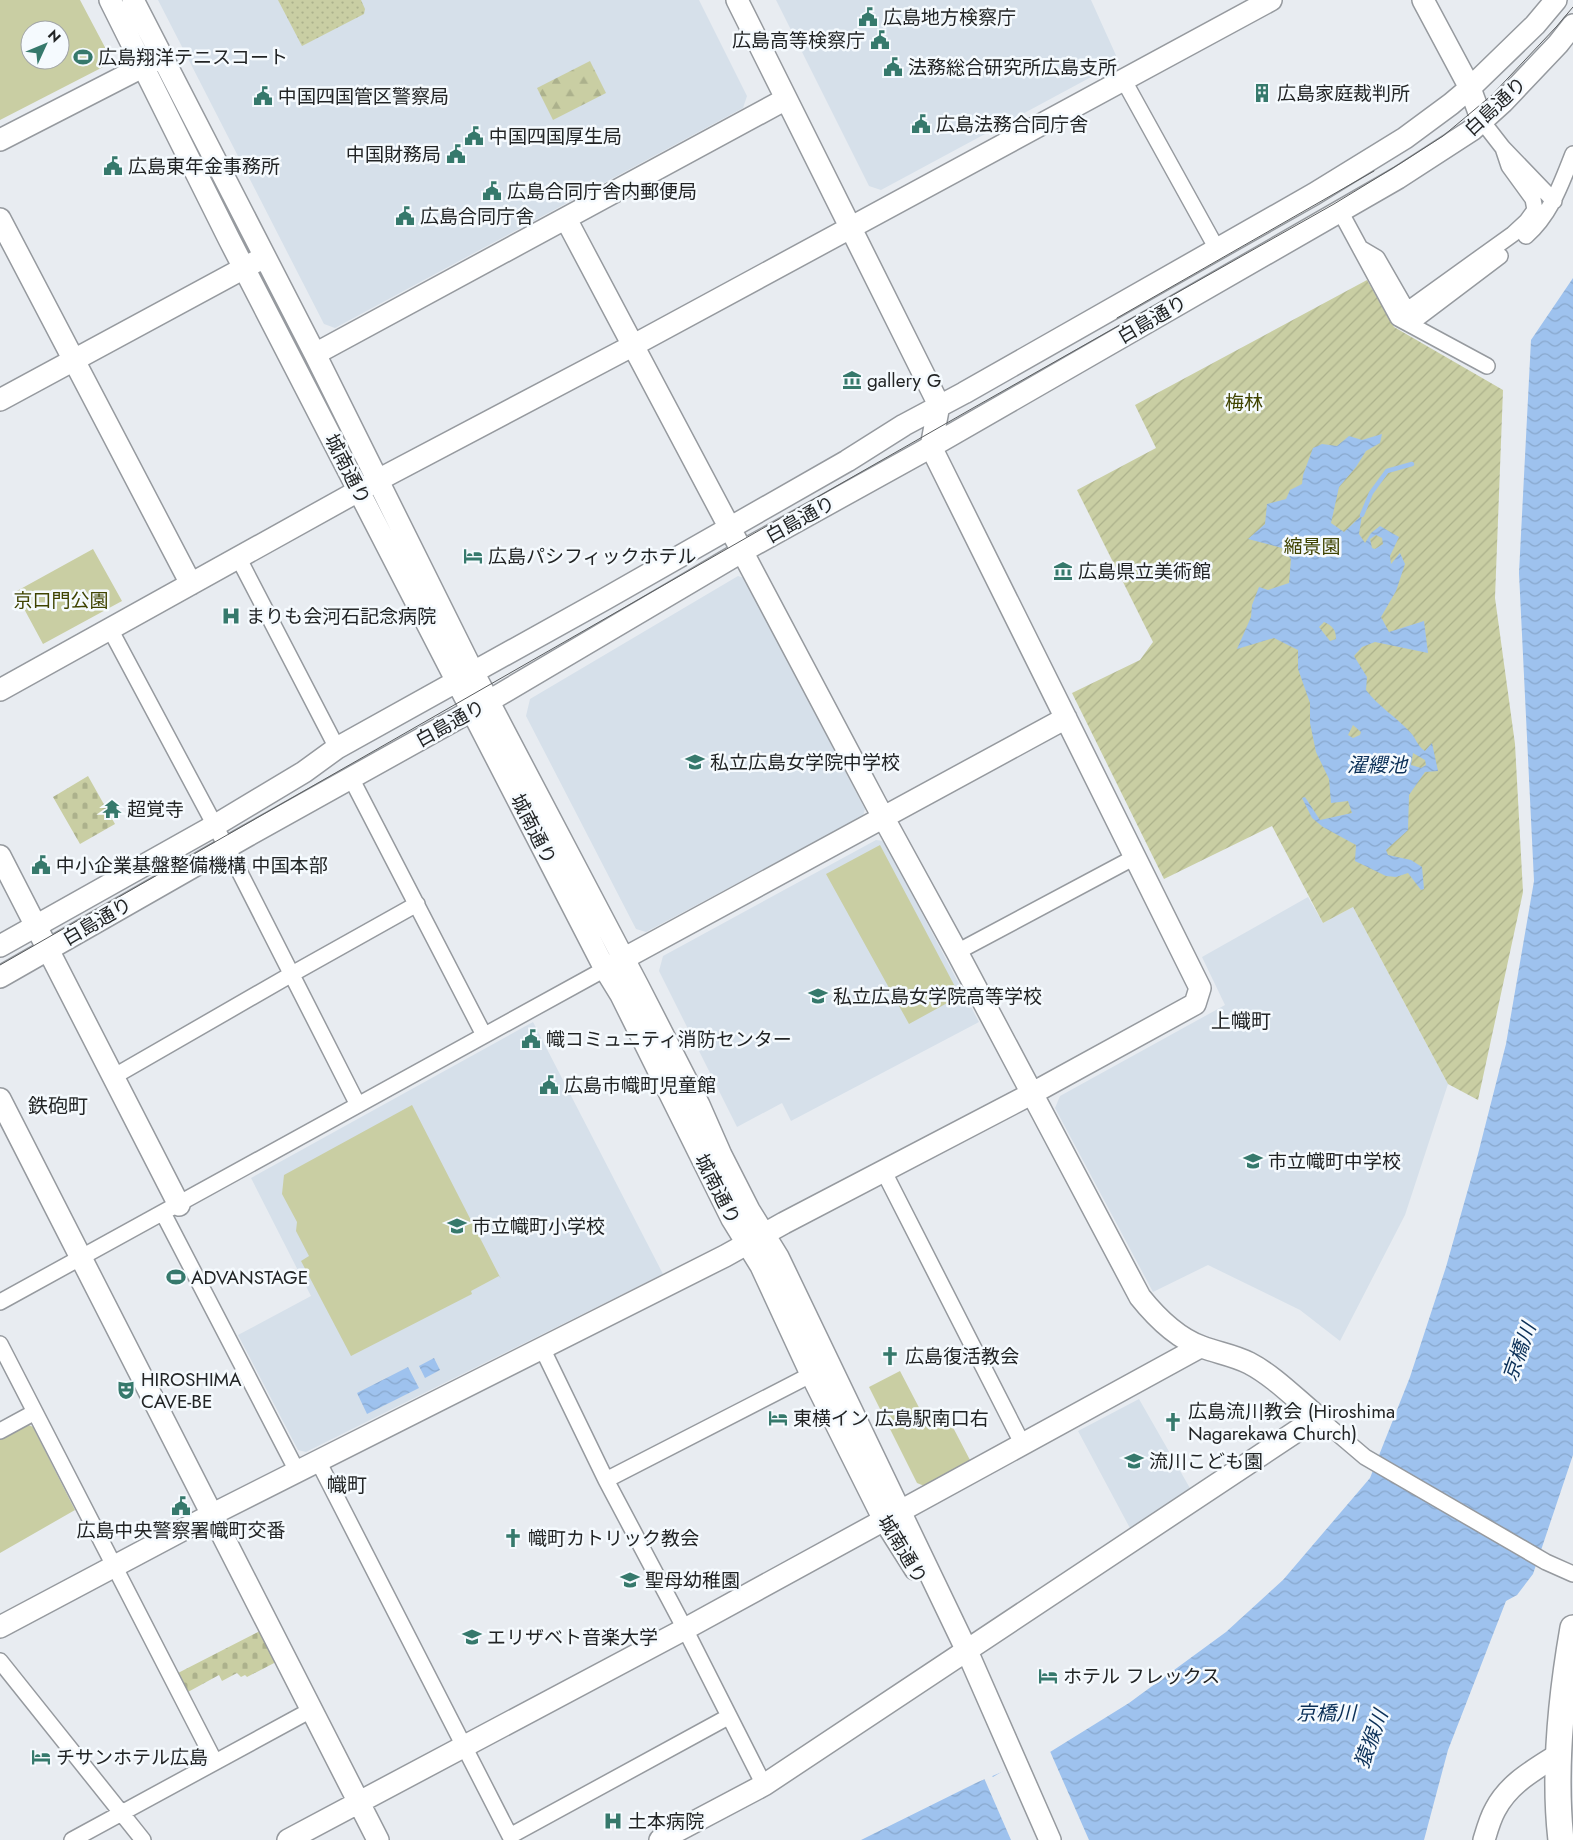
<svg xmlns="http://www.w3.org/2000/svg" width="1573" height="1840" font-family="Jost,'Noto Sans JP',sans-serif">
	<defs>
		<pattern id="grass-dots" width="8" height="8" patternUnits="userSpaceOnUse" patternTransform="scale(1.25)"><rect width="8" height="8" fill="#c9cea3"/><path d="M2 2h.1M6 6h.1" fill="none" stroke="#acb18c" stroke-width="1.8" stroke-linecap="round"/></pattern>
		<pattern id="forest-firs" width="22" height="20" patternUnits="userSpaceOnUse" patternTransform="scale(1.25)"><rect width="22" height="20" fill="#c9cea3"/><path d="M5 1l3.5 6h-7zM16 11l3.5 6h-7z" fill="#acb18c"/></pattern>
		<pattern id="cemetery-stones" width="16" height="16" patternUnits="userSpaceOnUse" patternTransform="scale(1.25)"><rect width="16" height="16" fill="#c9cea3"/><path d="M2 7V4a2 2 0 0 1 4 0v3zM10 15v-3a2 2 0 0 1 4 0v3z" fill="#acb18c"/></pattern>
		<pattern id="garden-furrows" width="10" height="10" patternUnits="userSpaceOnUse" patternTransform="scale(1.25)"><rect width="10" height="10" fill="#c9cea3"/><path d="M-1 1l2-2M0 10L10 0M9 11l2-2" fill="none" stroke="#acb18c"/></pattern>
		<pattern id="water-waves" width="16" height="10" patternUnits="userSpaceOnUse" patternTransform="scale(1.25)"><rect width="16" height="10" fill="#9ec2ee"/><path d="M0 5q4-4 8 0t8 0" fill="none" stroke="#88a7cc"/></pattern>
	</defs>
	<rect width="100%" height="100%" fill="#e8ecf1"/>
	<path fill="#d6e0ea" d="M 158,0 L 699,0 L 747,96 L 743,108 L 335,328 L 324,324 Z
		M 776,0 L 1091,0 L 1119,62 L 881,190 L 869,186 Z
		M 738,576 L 744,578 L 865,809 L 863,816 L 646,932 L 636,929 L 526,716 L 530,699 Z
		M 876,840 L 884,841 L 979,1022 L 791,1121 L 782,1103 L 737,1127 L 659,971 L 663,956 Z
		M 1308,897 L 1323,923 L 1353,907 L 1448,1084 L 1405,1215 L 1340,1341 L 1300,1310 L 1208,1265 L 1153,1292 L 1055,1108 L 1060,1096 L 1225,1005 L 1202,957 Z
		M 533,1022 L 663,1274 L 306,1452 L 298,1450 L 238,1335 L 311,1296 L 251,1178 Z
		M 1139,1399 L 1191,1490 L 1131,1530 L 1078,1431 Z"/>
	<path fill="url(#grass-dots)" d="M 278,0 L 361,0 L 365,9 L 364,14 L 302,46 Z"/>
	<path fill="url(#forest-firs)" d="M 590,61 L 606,93 L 553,120 L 537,88 Z"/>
	<path fill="url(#cemetery-stones)" d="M 88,776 L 115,824 L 80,844 L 53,797 Z
		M 260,1631 L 276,1662 L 247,1677 L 245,1675 L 241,1677 L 237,1673 L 222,1681 L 219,1675 L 188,1692 L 178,1673 Z"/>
	<path fill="#c9cea3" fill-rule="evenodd" d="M 0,0 L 80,0 L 108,53 L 103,67 L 0,120 ZM 30,30 L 60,30 L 60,60 L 30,60 Z
		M 93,549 L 122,601 L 43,644 L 15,592 Z
		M 880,845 L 960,996 L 909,1024 L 826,874 Z
		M 412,1105 L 501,1279 L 499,1276 L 471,1291 L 472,1294 L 351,1356 L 301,1261 L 309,1256 L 296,1231 L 297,1222 L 282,1194 L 284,1175 Z
		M 900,1371 L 926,1421 L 945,1412 L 971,1462 L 927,1487 L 917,1483 L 869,1387 Z
		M 27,1424 L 33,1427 L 75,1510 L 0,1553 L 0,1438 Z"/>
	<path fill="url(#garden-furrows)" d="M 1367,280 L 1394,327 L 1503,390 L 1495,598 L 1515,744 L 1523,892 L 1478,1100 L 1448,1084 L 1353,907 L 1323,923 L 1272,826 L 1164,879 L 1072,693 L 1140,660 L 1153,642 L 1077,490 L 1156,448 L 1135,405 Z"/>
	<path fill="url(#water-waves)" fill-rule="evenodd" d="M 1573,278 L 1573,1455 L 1533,1574 L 1517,1595 L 1506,1601 L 1448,1750 L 1424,1840 L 861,1840 L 978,1782 L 1050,1752 L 1129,1703 L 1226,1632 L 1283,1580 L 1370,1478 L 1410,1377 L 1446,1267 L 1478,1154 L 1506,1044 L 1534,881 L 1519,573 L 1531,340 Z
		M 1382,434 L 1380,443 L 1366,451 L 1356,467 L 1339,487 L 1331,523 L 1344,532 L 1362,515 L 1359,534 L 1365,543 L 1371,533 L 1380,526 L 1399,537 L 1390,556 L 1391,564 L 1400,553 L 1405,564 L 1396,591 L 1381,617 L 1389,632 L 1424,621 L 1428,653 L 1375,642 L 1362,647 L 1354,656 L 1367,677 L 1366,690 C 1378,706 1396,717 1410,732 C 1416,738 1417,746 1425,751 L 1432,743 L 1438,771 L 1425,772 L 1409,795 L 1408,830 L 1386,850 L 1388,855 L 1411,860 L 1422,867 L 1424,889 L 1421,890 L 1408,873 L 1396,877 L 1386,876 L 1355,861 L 1356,845 L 1323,827 L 1312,818 L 1302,798 L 1305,797 L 1320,820 L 1352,813 L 1348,801 L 1331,803 L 1329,779 L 1316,752 L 1310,723 L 1310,703 L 1298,669 L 1298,650 L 1274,638 L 1237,649 L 1251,617 L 1252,605 L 1259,587 L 1268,590 L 1289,583 L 1291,559 L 1282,548 L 1248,539 L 1265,524 L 1267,504 L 1286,499 L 1290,490 L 1302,484 L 1303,475 L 1313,448 L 1322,444 L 1337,446 L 1349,436 L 1362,440 ZM 1376,535 L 1382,538 L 1383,544 L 1375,549 L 1372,548 L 1370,539 ZM 1324,622 C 1333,626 1336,630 1336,639 L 1330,641 L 1319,627 ZM 1353,725 L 1361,732 L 1360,735 L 1353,738 L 1348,735 ZM 1413,753 L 1425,760 L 1426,765 L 1421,768 L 1411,765 Z
		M 434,1358 L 440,1370 L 425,1378 L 419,1366 Z
		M 408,1367 L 419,1388 L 367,1414 L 357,1393 Z"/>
	<path fill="#e8ecf1" d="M 1049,1749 L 1089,1840 L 1011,1840 L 984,1778 L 991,1775 L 993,1777 L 1013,1765 Z"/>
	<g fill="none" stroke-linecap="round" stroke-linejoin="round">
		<path stroke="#9ec2ee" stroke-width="4.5" d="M 1362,515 L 1371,493 L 1387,471 L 1412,464"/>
		<g stroke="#969a9f" stroke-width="18">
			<path id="street" d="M 1123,79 L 1217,249
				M 1482,121 L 1503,148 L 1554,201
				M 1340,211 L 1398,318 L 1487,366
				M 1526,236 C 1551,214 1561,184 1573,154
				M 1360,248 L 1377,258 L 1404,305 L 1410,308 L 1513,234 L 1527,221 L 1535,210 L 1533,199 L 1509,166 L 1503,148
				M 1410,324 L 1500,256
				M 239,559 L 337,748
				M 110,629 L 235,863 L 358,1105
				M 351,778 L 484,1035
				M 957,952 L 1135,857
				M 113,1077 L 292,974 L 417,904
				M 884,1172 L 1022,1443
				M 163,1213 L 297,1471
				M 0,1302 L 605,969
				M 0,1344 L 215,1762
				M 542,1348 L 606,1480 L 685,1629 L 764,1785
				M 1318,1417 L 1365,1457 L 1546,1562 L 1573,1574
				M 0,1431 L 35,1412
				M 318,1461 L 512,1840
				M 606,1480 L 820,1370
				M 0,1661 L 143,1840
				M 510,1836 L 728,1717
				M 72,1840 L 311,1710"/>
		</g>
		<g stroke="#969a9f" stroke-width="24">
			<path id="secondary" d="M 110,0 L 229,239 L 605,969 L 621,995 L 732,1219 L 761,1266 L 811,1374 L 884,1520 L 915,1569
				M 133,0 L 315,354 L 473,672 L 638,986 L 699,1105 L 721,1155 L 749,1210 L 778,1257 L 967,1651 L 1050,1840
				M 1423,0 L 1470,88 L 1482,121
				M 0,140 L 156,60
				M 0,219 L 191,584
				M 566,219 L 876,804 L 957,952 L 1140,1297 C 1156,1317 1177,1338 1202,1347 C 1218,1353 1233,1355 1249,1363 C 1274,1376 1296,1399 1318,1417 L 764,1785 L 660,1840
				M 315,354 L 786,99
				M 0,400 L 257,261
				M 0,690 L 378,480 L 632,346 L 1271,0
				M 0,856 L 179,1205
				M 0,946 L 214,826 L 304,772 L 337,748 L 605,599 L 847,461 L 904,425 L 964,393 L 1314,194 L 1405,138 L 1451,104 L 1470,88 L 1535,25 L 1556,0
				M 612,965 L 1066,718
				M 0,977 L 247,836 L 489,701 L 743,551 L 920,453 L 1398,178 L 1472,130 L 1503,102 L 1558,44 L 1573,25
				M 0,1099 L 378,1840
				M 0,1627 L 211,1515 L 725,1256 L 784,1223 L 1031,1094 L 1195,1004 L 1200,988 L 931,447 L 939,405 L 737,0
				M 288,1840 L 685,1629 L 1200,1347
				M 1484,1840 C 1487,1830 1490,1819 1495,1810 C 1509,1783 1534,1770 1559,1754"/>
		</g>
		<g stroke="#969a9f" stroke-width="28">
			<path id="primary" d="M 1561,1840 C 1553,1770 1561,1697 1573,1628"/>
		</g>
		<use href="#street" stroke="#fff" stroke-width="15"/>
		<use href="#secondary" stroke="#fff" stroke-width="21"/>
		<use href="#primary" stroke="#fff" stroke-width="25"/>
		<path stroke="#5a5d5f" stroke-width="1" d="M 1117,318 L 1374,171
			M 0,965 L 973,408 L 1334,204 L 1401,163 L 1443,136 L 1492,95 L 1557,26 L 1573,7"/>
	</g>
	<defs>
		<g id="civic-bare" transform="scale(1.5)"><path d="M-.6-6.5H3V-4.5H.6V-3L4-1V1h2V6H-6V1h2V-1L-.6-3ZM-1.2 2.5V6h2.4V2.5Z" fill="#36796c" stroke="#f5fafe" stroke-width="2.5" paint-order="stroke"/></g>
		<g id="stadium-bare" transform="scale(1.5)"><path d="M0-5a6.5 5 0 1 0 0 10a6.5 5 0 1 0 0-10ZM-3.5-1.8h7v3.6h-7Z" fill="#36796c" stroke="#f5fafe" stroke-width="2.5" paint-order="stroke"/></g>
		<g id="building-bare" transform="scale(1.5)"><path d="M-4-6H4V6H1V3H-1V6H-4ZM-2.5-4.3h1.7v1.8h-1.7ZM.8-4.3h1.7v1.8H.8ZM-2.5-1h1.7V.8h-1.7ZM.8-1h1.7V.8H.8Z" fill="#36796c" stroke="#f5fafe" stroke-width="2.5" paint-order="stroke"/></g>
		<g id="museum-bare" transform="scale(1.5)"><path d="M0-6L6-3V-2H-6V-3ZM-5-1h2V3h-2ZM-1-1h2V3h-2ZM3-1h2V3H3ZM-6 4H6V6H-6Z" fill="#36796c" stroke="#f5fafe" stroke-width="2.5" paint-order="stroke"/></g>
		<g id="hotel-bare" transform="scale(1.5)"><path d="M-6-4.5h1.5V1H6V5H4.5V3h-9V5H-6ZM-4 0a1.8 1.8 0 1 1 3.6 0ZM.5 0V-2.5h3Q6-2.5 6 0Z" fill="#36796c" stroke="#f5fafe" stroke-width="2.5" paint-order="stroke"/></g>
		<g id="hospital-bare" transform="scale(1.5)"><path d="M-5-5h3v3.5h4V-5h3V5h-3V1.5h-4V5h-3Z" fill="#36796c" stroke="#f5fafe" stroke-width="2.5" paint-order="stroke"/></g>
		<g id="school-bare" transform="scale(1.5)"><path d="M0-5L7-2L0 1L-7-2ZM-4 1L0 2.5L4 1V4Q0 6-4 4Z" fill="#36796c" stroke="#f5fafe" stroke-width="2.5" paint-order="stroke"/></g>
		<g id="temple-bare" transform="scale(1.5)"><path d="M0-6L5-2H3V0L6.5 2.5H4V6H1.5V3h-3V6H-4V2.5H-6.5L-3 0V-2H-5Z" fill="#36796c" stroke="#f5fafe" stroke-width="2.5" paint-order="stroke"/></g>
		<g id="church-bare" transform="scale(1.5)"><path d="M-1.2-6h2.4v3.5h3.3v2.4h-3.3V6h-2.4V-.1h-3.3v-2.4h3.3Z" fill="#36796c" stroke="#f5fafe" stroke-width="2.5" paint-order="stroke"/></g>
		<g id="theatre-bare" transform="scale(1.5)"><path d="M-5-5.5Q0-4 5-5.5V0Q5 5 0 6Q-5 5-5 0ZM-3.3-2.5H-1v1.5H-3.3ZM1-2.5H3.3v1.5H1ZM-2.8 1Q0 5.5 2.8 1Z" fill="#36796c" stroke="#f5fafe" stroke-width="2.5" paint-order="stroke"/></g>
		<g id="university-bare" transform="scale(1.5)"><path d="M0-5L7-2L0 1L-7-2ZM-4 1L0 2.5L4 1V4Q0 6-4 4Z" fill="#36796c" stroke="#f5fafe" stroke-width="2.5" paint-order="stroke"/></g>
	</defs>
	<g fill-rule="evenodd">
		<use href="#civic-bare" x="868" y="17"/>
		<use href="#civic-bare" x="880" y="40"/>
		<use href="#stadium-bare" x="83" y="57"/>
		<use href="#civic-bare" x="893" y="67"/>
		<use href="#building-bare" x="1262" y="93"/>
		<use href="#civic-bare" x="263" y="96"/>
		<use href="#civic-bare" x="921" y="124"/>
		<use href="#civic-bare" x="474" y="136"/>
		<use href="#civic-bare" x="456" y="154"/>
		<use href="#civic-bare" x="113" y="166"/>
		<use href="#civic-bare" x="492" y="191"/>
		<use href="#civic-bare" x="405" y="216"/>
		<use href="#museum-bare" x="852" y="380"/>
		<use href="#hotel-bare" x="473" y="556"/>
		<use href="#museum-bare" x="1063" y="571"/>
		<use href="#hospital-bare" x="231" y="616"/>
		<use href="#school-bare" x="695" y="762"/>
		<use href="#temple-bare" x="112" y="809"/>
		<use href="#civic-bare" x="41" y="865"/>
		<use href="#school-bare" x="818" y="996"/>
		<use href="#civic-bare" x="531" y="1039"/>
		<use href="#civic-bare" x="549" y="1085"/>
		<use href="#school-bare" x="1253" y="1161"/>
		<use href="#school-bare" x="457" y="1226"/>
		<use href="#stadium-bare" x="176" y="1277"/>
		<use href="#church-bare" x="890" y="1356"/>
		<use href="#theatre-bare" x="126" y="1390"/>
		<use href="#hotel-bare" x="778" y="1418"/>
		<use href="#church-bare" x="1173" y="1422"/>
		<use href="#school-bare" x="1134" y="1461"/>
		<use href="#civic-bare" x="181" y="1506"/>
		<use href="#church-bare" x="513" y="1538"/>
		<use href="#school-bare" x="630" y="1580"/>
		<use href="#university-bare" x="472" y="1637"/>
		<use href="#hotel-bare" x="1048" y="1676"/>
		<use href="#hotel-bare" x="41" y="1757"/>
		<use href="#hospital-bare" x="613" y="1821"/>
	</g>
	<g text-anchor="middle" stroke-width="5" stroke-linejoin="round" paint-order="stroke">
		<g font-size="19" fill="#222425" stroke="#f5fafe" text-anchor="start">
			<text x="883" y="24">広島地方検察庁</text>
			<text x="865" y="47" text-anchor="end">広島高等検察庁</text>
			<text x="98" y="64">広島翔洋テニスコート</text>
			<text x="908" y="74">法務総合研究所広島支所</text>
			<text x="1277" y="100">広島家庭裁判所</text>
			<text x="278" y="103">中国四国管区警察局</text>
			<text x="936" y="131">広島法務合同庁舎</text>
			<text x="489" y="143">中国四国厚生局</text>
			<text x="441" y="161" text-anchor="end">中国財務局</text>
			<text x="128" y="173">広島東年金事務所</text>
			<text x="507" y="198">広島合同庁舎内郵便局</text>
			<text x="420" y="223">広島合同庁舎</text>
			<text x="867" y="387">gallery G</text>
			<text x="488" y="563">広島パシフィックホテル</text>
			<text x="1078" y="578">広島県立美術館</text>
			<text x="246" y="623">まりも会河石記念病院</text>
			<text x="710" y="769">私立広島女学院中学校</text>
			<text x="127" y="816">超覚寺</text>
			<text x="56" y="872">中小企業基盤整備機構 中国本部</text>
			<text x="833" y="1003">私立広島女学院高等学校</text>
			<text x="546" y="1046">幟コミュニティ消防センター</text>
			<text x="564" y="1092">広島市幟町児童館</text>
			<text x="1268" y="1168">市立幟町中学校</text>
			<text x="472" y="1233">市立幟町小学校</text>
			<text x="191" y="1284">ADVANSTAGE</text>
			<text x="905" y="1363">広島復活教会</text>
			<text x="141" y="1386">HIROSHIMA<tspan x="141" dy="22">CAVE-BE</tspan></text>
			<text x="1188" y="1418">広島流川教会 (Hiroshima<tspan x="1188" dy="22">Nagarekawa Church)</tspan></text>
			<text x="793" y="1425">東横イン 広島駅南口右</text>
			<text x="1149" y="1468">流川こども園</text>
			<text x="181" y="1537" text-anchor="middle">広島中央警察署幟町交番</text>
			<text x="528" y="1545">幟町カトリック教会</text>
			<text x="645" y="1587">聖母幼稚園</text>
			<text x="487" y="1644">エリザベト音楽大学</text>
			<text x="1063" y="1683">ホテル フレックス</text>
			<text x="56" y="1764">チサンホテル広島</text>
			<text x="628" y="1828">土本病院</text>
		</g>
		<g font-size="19" fill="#222425" stroke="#f5fafe">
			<text transform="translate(1495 106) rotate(-43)" y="7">白島通り</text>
			<text transform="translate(1152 319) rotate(-30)" y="7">白島通り</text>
			<text transform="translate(348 469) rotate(63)" y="7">城南通り</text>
			<text transform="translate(800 519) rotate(-29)" y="7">白島通り</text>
			<text transform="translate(450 723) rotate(-29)" y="7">白島通り</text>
			<text transform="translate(534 829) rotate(63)" y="7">城南通り</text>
			<text transform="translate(97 921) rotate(-30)" y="7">白島通り</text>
			<text transform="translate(718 1189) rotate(63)" y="7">城南通り</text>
			<text transform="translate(903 1549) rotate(59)" y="7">城南通り</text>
		</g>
		<g font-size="19" fill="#3f4300" stroke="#f5fafe">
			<text x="1244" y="409">梅林</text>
			<text x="1312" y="553">縮景園</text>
			<text x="61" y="607">京口門公園</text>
		</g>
		<g font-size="20" font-style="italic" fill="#0a2f57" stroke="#f5fafe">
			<text x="1377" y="772">濯纓池</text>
			<text transform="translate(1519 1352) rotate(-70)" y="7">京橋川</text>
			<text x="1326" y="1720">京橋川</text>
			<text transform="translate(1371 1739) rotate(-70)" y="7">猿猴川</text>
		</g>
		<g font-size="20" fill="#222425" stroke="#f5fafe">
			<text x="1241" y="1028">上幟町</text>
			<text x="58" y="1113">鉄砲町</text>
			<text x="347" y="1492">幟町</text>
		</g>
	</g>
	<g transform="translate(45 45) rotate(46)"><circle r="24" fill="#f5fafe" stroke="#a1a4a7"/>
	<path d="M0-4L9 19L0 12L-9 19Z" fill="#36796c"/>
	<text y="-8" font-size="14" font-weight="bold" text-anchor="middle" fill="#222425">N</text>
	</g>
</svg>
